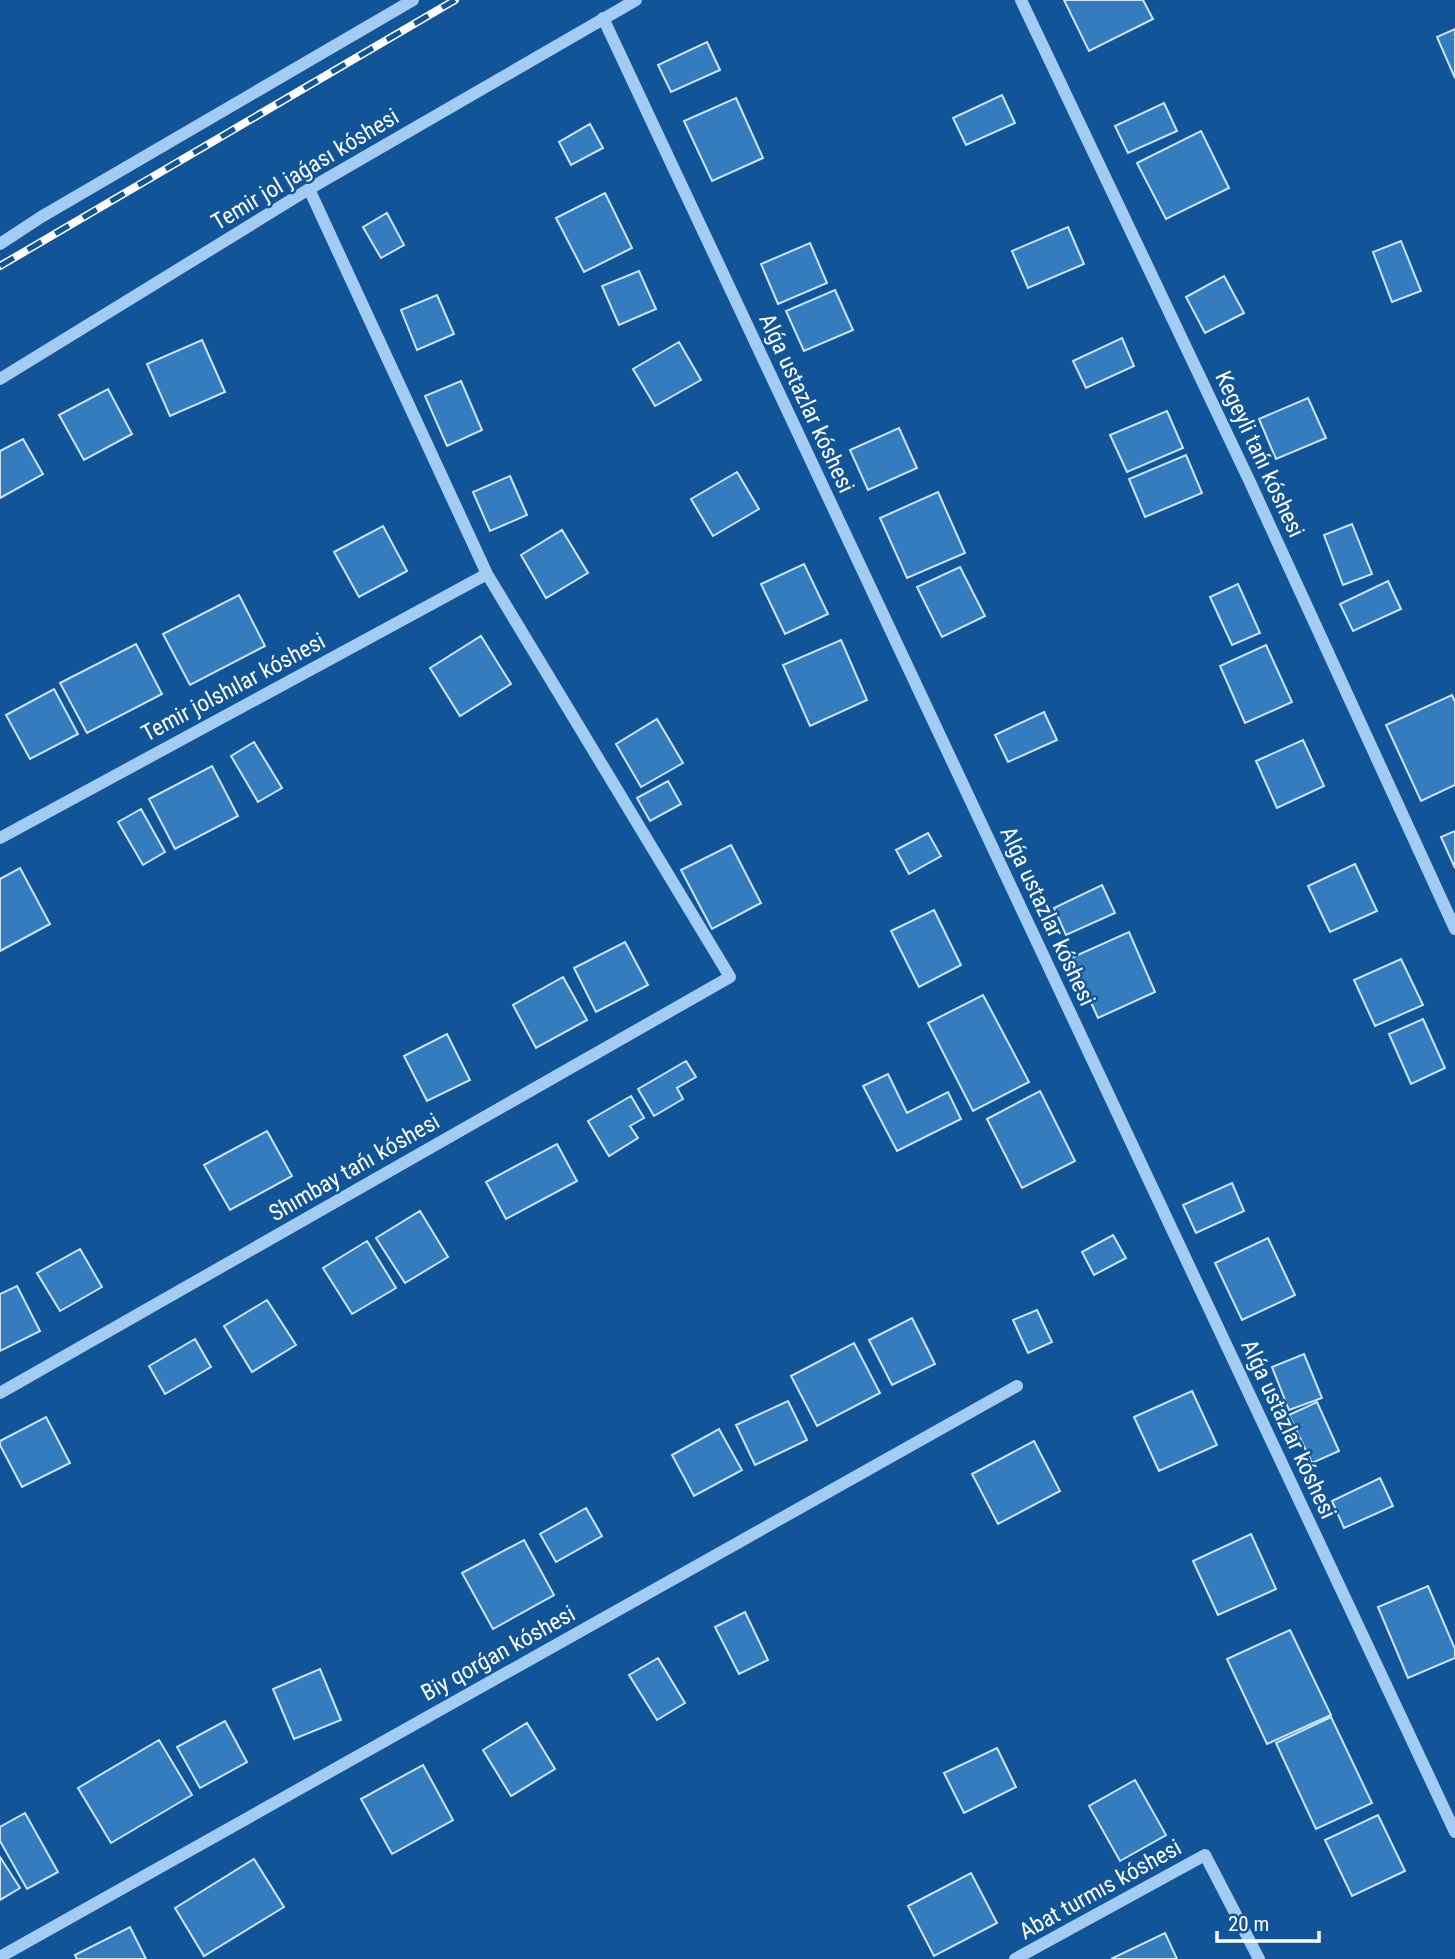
<svg xmlns="http://www.w3.org/2000/svg" width="1455" height="1959" font-family="'Roboto Condensed',sans-serif">
	<rect width="100%" height="100%" fill="#115598"/>
	<path fill="#357cbf" stroke="#cbe5fe" stroke-width="2" d="M 1064,0 L 1143,0 L 1153,19 L 1089,51 Z
		M 1455,29 L 1455,78 L 1437,37 Z
		M 707,42 L 720,70 L 671,92 L 658,65 Z
		M 1002,95 L 1015,123 L 966,145 L 953,118 Z
		M 736,98 L 763,158 L 712,181 L 684,121 Z
		M 1164,103 L 1177,131 L 1128,153 L 1115,126 Z
		M 590,124 L 603,148 L 571,165 L 559,142 Z
		M 1201,131 L 1229,188 L 1166,219 L 1137,163 Z
		M 605,193 L 632,248 L 584,272 L 556,218 Z
		M 387,213 L 404,245 L 381,258 L 363,227 Z
		M 1068,227 L 1084,264 L 1028,288 L 1012,251 Z
		M 1401,241 L 1421,291 L 1392,302 L 1373,252 Z
		M 810,243 L 827,283 L 778,304 L 761,264 Z
		M 639,271 L 656,309 L 619,325 L 602,286 Z
		M 1224,276 L 1244,313 L 1205,333 L 1186,297 Z
		M 835,290 L 853,330 L 804,351 L 786,311 Z
		M 437,295 L 454,334 L 417,350 L 401,310 Z
		M 1122,338 L 1134,366 L 1086,388 L 1073,361 Z
		M 202,340 L 225,392 L 170,416 L 147,364 Z
		M 679,342 L 701,380 L 655,406 L 633,369 Z
		M 461,381 L 482,430 L 447,446 L 425,396 Z
		M 108,389 L 132,434 L 84,460 L 59,415 Z
		M 1308,398 L 1326,438 L 1276,459 L 1259,419 Z
		M 1167,411 L 1183,448 L 1127,472 L 1110,435 Z
		M 899,428 L 917,468 L 868,490 L 850,450 Z
		M 23,439 L 43,474 L 0,498 L 0,451 Z
		M 1186,455 L 1202,493 L 1145,517 L 1129,479 Z
		M 737,472 L 759,509 L 713,536 L 691,499 Z
		M 510,476 L 527,515 L 490,531 L 473,492 Z
		M 938,492 L 965,553 L 907,578 L 880,518 Z
		M 1352,524 L 1372,574 L 1343,585 L 1324,535 Z
		M 383,526 L 407,571 L 359,597 L 334,552 Z
		M 562,530 L 588,573 L 546,598 L 521,555 Z
		M 804,564 L 828,614 L 785,634 L 761,584 Z
		M 960,567 L 985,616 L 942,637 L 917,587 Z
		M 1388,581 L 1401,609 L 1353,631 L 1340,604 Z
		M 1238,584 L 1260,633 L 1232,645 L 1210,597 Z
		M 239,595 L 265,646 L 190,685 L 163,634 Z
		M 481,636 L 511,684 L 460,716 L 430,668 Z
		M 841,640 L 867,700 L 810,726 L 783,665 Z
		M 136,644 L 162,694 L 87,733 L 60,683 Z
		M 1266,645 L 1292,702 L 1245,723 L 1220,666 Z
		M 54,689 L 78,734 L 30,759 L 6,715 Z
		M 1452,695 L 1455,702 L 1455,785 L 1421,801 L 1386,725 Z
		M 1044,712 L 1057,740 L 1008,762 L 995,735 Z
		M 657,719 L 683,763 L 641,787 L 616,744 Z
		M 1303,740 L 1324,786 L 1277,808 L 1256,761 Z
		M 254,742 L 282,788 L 258,802 L 231,756 Z
		M 212,766 L 238,816 L 175,849 L 149,799 Z
		M 668,781 L 681,804 L 650,821 L 637,798 Z
		M 141,809 L 165,852 L 143,865 L 118,822 Z
		M 1455,831 L 1455,868 L 1441,837 Z
		M 928,833 L 941,856 L 909,874 L 896,850 Z
		M 731,845 L 761,903 L 712,929 L 681,870 Z
		M 1355,864 L 1377,911 L 1330,932 L 1308,886 Z
		M 20,868 L 50,924 L 0,951 L 0,879 Z
		M 1102,885 L 1115,913 L 1066,935 L 1054,908 Z
		M 934,910 L 961,965 L 919,987 L 891,931 Z
		M 1129,932 L 1155,992 L 1098,1018 L 1071,958 Z
		M 625,942 L 648,985 L 596,1012 L 574,968 Z
		M 1401,959 L 1423,1005 L 1375,1026 L 1354,980 Z
		M 563,977 L 587,1020 L 536,1048 L 513,1005 Z
		M 983,995 L 1029,1082 L 973,1111 L 928,1023 Z
		M 1423,1019 L 1445,1068 L 1411,1084 L 1389,1034 Z
		M 447,1034 L 470,1080 L 427,1101 L 404,1056 Z
		M 686,1061 L 696,1077 L 677,1088 L 683,1099 L 654,1116 L 638,1089 Z
		M 888,1074 L 907,1113 L 948,1092 L 961,1119 L 897,1151 L 863,1086 Z
		M 1040,1091 L 1075,1161 L 1022,1188 L 987,1119 Z
		M 631,1096 L 644,1118 L 630,1126 L 638,1138 L 609,1156 L 588,1121 Z
		M 267,1131 L 292,1176 L 230,1210 L 204,1165 Z
		M 557,1144 L 577,1181 L 506,1219 L 486,1182 Z
		M 1232,1183 L 1244,1211 L 1196,1233 L 1183,1205 Z
		M 420,1211 L 448,1257 L 405,1283 L 376,1238 Z
		M 1113,1235 L 1126,1258 L 1094,1275 L 1082,1252 Z
		M 1268,1238 L 1295,1295 L 1242,1320 L 1215,1263 Z
		M 367,1241 L 396,1288 L 352,1314 L 323,1268 Z
		M 80,1249 L 102,1287 L 60,1311 L 37,1273 Z
		M 17,1286 L 40,1331 L 0,1351 L 0,1294 Z
		M 267,1300 L 296,1345 L 252,1372 L 224,1326 Z
		M 1037,1310 L 1052,1342 L 1028,1353 L 1013,1320 Z
		M 912,1318 L 935,1364 L 892,1385 L 869,1340 Z
		M 195,1339 L 211,1367 L 165,1394 L 149,1366 Z
		M 854,1343 L 880,1393 L 817,1426 L 791,1376 Z
		M 1304,1354 L 1322,1398 L 1289,1410 L 1272,1367 Z
		M 1192,1391 L 1217,1445 L 1159,1471 L 1134,1417 Z
		M 788,1401 L 807,1440 L 755,1465 L 736,1425 Z
		M 1317,1402 L 1339,1451 L 1312,1463 L 1289,1415 Z
		M 46,1417 L 70,1463 L 22,1487 L 0,1445 L 0,1441 Z
		M 719,1429 L 742,1470 L 694,1496 L 672,1455 Z
		M 1034,1441 L 1060,1491 L 998,1524 L 972,1474 Z
		M 1380,1478 L 1393,1506 L 1344,1528 L 1332,1501 Z
		M 586,1508 L 602,1536 L 556,1562 L 540,1534 Z
		M 1251,1534 L 1276,1589 L 1218,1615 L 1193,1561 Z
		M 524,1540 L 554,1595 L 493,1629 L 462,1573 Z
		M 1428,1586 L 1455,1649 L 1455,1658 L 1408,1678 L 1378,1607 Z
		M 745,1612 L 768,1660 L 739,1674 L 715,1627 Z
		M 1290,1630 L 1331,1715 L 1267,1744 L 1227,1659 Z
		M 658,1658 L 685,1703 L 657,1720 L 629,1675 Z
		M 320,1669 L 341,1720 L 294,1739 L 273,1689 Z
		M 1331,1717 L 1372,1803 L 1316,1829 L 1276,1743 Z
		M 225,1721 L 247,1762 L 200,1788 L 177,1747 Z
		M 527,1723 L 555,1769 L 511,1796 L 483,1750 Z
		M 159,1740 L 192,1795 L 111,1843 L 78,1788 Z
		M 997,1748 L 1016,1787 L 964,1813 L 944,1773 Z
		M 423,1765 L 453,1820 L 392,1854 L 361,1799 Z
		M 1135,1780 L 1166,1835 L 1120,1861 L 1089,1806 Z
		M 25,1813 L 58,1872 L 27,1889 L 0,1841 L 0,1827 Z
		M 1378,1815 L 1405,1871 L 1352,1896 L 1325,1840 Z
		M 0,1857 L 20,1888 L 0,1900 Z
		M 254,1859 L 284,1907 L 204,1956 L 175,1908 Z
		M 971,1873 L 997,1923 L 934,1956 L 908,1906 Z
		M 130,1927 L 146,1959 L 77,1959 L 75,1955 Z
		M 1165,1933 L 1177,1959 L 1111,1959 Z"/>
	<g fill="none" stroke-linecap="round" stroke-linejoin="round">
		<path stroke="#a3ccf4" stroke-width="12" d="M 1021,0 L 1249,480 L 1455,929
			M 603,18 L 1455,1832
			M 0,244 L 41,217 L 413,0
			M 0,379 L 309,189 L 636,0
			M 0,838 L 487,574
			M 0,1393 L 730,977 L 487,574 L 309,189
			M 0,1957 L 1017,1386
			M 1015,1959 L 1205,1855 L 1259,1959"/>
		<g stroke="#fff" stroke-width="8">
			<path id="rail" d="M 0,266 L 455,0"/>
		</g>
		<use href="#rail" stroke="#115598" stroke-width="5" stroke-dasharray="16" stroke-linecap="butt"/>
	</g>
	<g text-anchor="middle" stroke-width="5" stroke-linejoin="round" paint-order="stroke">
		<g font-size="23" fill="#fff" stroke="#115598">
			<text transform="translate(305 169) rotate(-31)" y="8">Temir jol jaǵası kóshesi</text>
			<text transform="translate(807 403) rotate(65)" y="8">Alǵa ustazlar kóshesi</text>
			<text transform="translate(1260 454) rotate(65)" y="8">Kegeyli tańı kóshesi</text>
			<text transform="translate(233 687) rotate(-28)" y="8">Temir jolshılar kóshesi</text>
			<text transform="translate(1048 916) rotate(65)" y="8">Alǵa ustazlar kóshesi</text>
			<text transform="translate(354 1167) rotate(-30)" y="8">Shımbay tańı kóshesi</text>
			<text transform="translate(1289 1429) rotate(65)" y="8">Alǵa ustazlar kóshesi</text>
			<text transform="translate(498 1653) rotate(-29)" y="8">Biy qorǵan kóshesi</text>
			<text transform="translate(1100 1889) rotate(-29)" y="8">Abat turmıs kóshesi</text>
		</g>
	</g>
	<path d="M1217 1931v10h102v-10" fill="none" stroke="#ffffff" stroke-width="3.5"/>
	<text x="1228" y="1931" font-size="21" fill="#ffffff" stroke="#115598" stroke-width="5" paint-order="stroke">20 m</text>
</svg>
